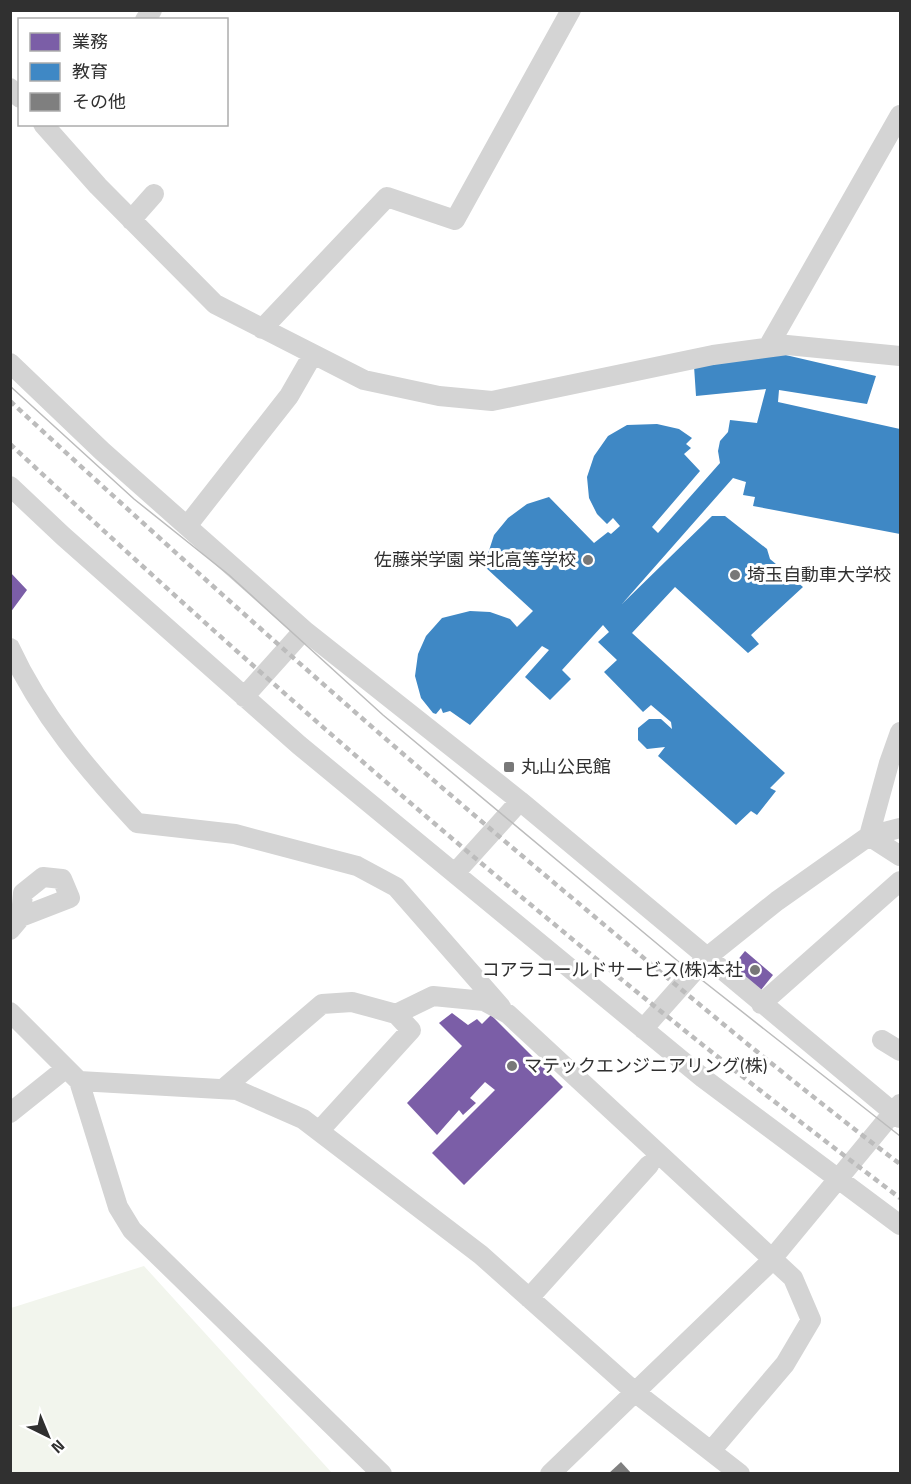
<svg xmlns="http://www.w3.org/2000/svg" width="911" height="1484" font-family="'Titillium Web','Noto Sans JP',sans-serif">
	<rect width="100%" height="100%" fill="#fff"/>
	<path fill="#f2f5ed" d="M 144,1266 L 332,1473 L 11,1473 L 11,1308 Z"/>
	<path fill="#7b5ea7" d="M 10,572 L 27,590 L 10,613 Z
		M 745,951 L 773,975 L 761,990 L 732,967 Z
		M 452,1013 L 468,1025 L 477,1019 L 482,1024 L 491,1015 L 563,1087 L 464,1185 L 432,1153 L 495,1090 L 485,1082 L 470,1098 L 476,1103 L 463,1115 L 459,1110 L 437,1135 L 407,1103 L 462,1046 L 439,1023 Z"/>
	<path fill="#3f88c5" d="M 777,353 L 876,376 L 867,404 L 779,390 L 778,402 L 900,429 L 900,534 L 753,506 L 755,497 L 743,495 L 746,482 L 733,478 L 622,604 L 712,516 L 725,516 L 767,549 L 770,559 L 803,587 L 751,635 L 759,644 L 748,653 L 675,587 L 632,633 L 785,773 L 770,788 L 776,791 L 757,815 L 751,811 L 736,825 L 658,756 L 665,747 L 647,749 L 638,740 L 638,728 L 649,719 L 661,719 L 672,729 L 671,722 L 651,705 L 643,712 L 604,672 L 617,660 L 598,642 L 609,632 L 603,625 L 562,670 L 571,679 L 550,700 L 525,677 L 549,650 L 542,646 L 470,725 L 450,711 L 443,713 L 441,708 L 436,714 L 433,713 L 421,698 L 415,676 L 418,654 L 426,636 L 442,618 L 470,611 L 490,612 L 510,619 L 517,627 L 533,611 L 484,566 L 494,535 L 508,518 L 527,504 L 549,497 L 594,543 L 608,532 L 611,534 L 620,526 L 613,518 L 607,524 L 597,514 L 589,498 L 587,477 L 594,456 L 608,436 L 627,425 L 657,424 L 679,429 L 692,438 L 686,444 L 691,448 L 684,454 L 700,471 L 652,527 L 658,533 L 720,463 L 718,451 L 720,441 L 728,432 L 730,420 L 757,423 L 766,389 L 696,396 L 694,366 Z"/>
	<path fill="#7f7f7f" d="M 621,1462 L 632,1474 L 608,1474 Z"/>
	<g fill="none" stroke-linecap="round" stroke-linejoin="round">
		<path stroke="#d4d4d4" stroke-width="20" d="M 145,20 L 152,10
			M 10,88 L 20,98
			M 43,124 L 98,186 L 215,304 L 364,380 L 439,396 L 492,401 L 713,355 L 787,345 L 900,356
			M 131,220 L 154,194
			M 262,329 L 387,197 L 455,220 L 571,10
			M 768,347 L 900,115
			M 10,363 L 102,451 L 304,630 L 520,801 L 900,1118
			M 10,486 L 63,536 L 299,745 L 703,1078 L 900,1225
			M 187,526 L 289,396 L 312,356
			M 10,648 C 41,715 88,770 137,823 L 235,834 L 357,866 L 396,887 L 501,1007
			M 244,697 L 304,630
			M 869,836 L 900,856
			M 869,836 L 900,828
			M 455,873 L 520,801
			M 10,930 L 21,917 L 70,898 L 62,879 L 43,877 L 23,893 L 21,917
			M 761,1004 L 900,881
			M 10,1012 L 79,1081 L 118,1207 L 132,1230 L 382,1474
			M 396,1014 L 433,996 L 484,1001 L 508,1014 L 793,1278 L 811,1320 L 785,1364 L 711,1451
			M 643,1029 L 706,958 L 777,901 L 869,836 L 889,763 L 900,732
			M 882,1040 L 900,1051
			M 79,1081 L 237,1090 L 303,1119 L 481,1255 L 636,1393 L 740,1474
			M 223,1089 L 322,1004 L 352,1002 L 396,1014 L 411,1030 L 320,1130
			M 10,1113 L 65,1069
			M 529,1298 L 649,1165
			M 550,1474 L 766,1266 L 900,1104"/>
		<path stroke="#bcbcbc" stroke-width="1.5" d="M 10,386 L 134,499 L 229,575 L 383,715 L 679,962 L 900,1136"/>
		<path stroke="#bcbcbc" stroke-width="4.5" stroke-dasharray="6 4.5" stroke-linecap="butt" d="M 10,401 C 199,576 391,747 589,912 C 691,998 794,1084 900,1164
			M 10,444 C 295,710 590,964 900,1198"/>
	</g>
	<g fill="#787878" stroke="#fff" stroke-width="2">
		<circle cx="588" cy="560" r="6"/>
		<circle cx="735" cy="575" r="6"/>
		<rect x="503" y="761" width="12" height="12" rx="3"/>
		<circle cx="755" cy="970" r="6"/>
		<circle cx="512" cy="1066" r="6"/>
	</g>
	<g text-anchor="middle" stroke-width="6" stroke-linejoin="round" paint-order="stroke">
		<g font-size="18" fill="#303030" stroke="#fff" text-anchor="start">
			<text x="576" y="566" text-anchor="end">佐藤栄学園 栄北高等学校</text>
			<text x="747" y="581">埼玉自動車大学校</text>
			<text x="521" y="773">丸山公民館</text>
			<text x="743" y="976" text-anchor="end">コアラコールドサービス(株)本社</text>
			<text x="524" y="1072">マテックエンジニアリング(株)</text>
		</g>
	</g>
	<rect width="911" height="1484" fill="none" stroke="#303030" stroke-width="24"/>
	<rect x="18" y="18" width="210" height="108" fill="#ffffff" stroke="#acacac" stroke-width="1.5"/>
	<rect x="30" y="33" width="30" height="18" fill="#7b5ea7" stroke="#acacac" stroke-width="1.5"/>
	<text x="72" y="48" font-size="18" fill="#303030">業務</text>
	<rect x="30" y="63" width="30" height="18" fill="#3f88c5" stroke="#acacac" stroke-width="1.5"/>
	<text x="72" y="78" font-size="18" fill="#303030">教育</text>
	<rect x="30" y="93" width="30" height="18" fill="#7f7f7f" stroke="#acacac" stroke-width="1.5"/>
	<text x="72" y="108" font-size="18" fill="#303030">その他</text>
	<g transform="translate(48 1436) rotate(137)" stroke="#ffffff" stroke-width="4.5" paint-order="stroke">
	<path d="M0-4.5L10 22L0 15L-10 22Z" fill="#303030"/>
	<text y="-9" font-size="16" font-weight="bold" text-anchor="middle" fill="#303030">N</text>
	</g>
</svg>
